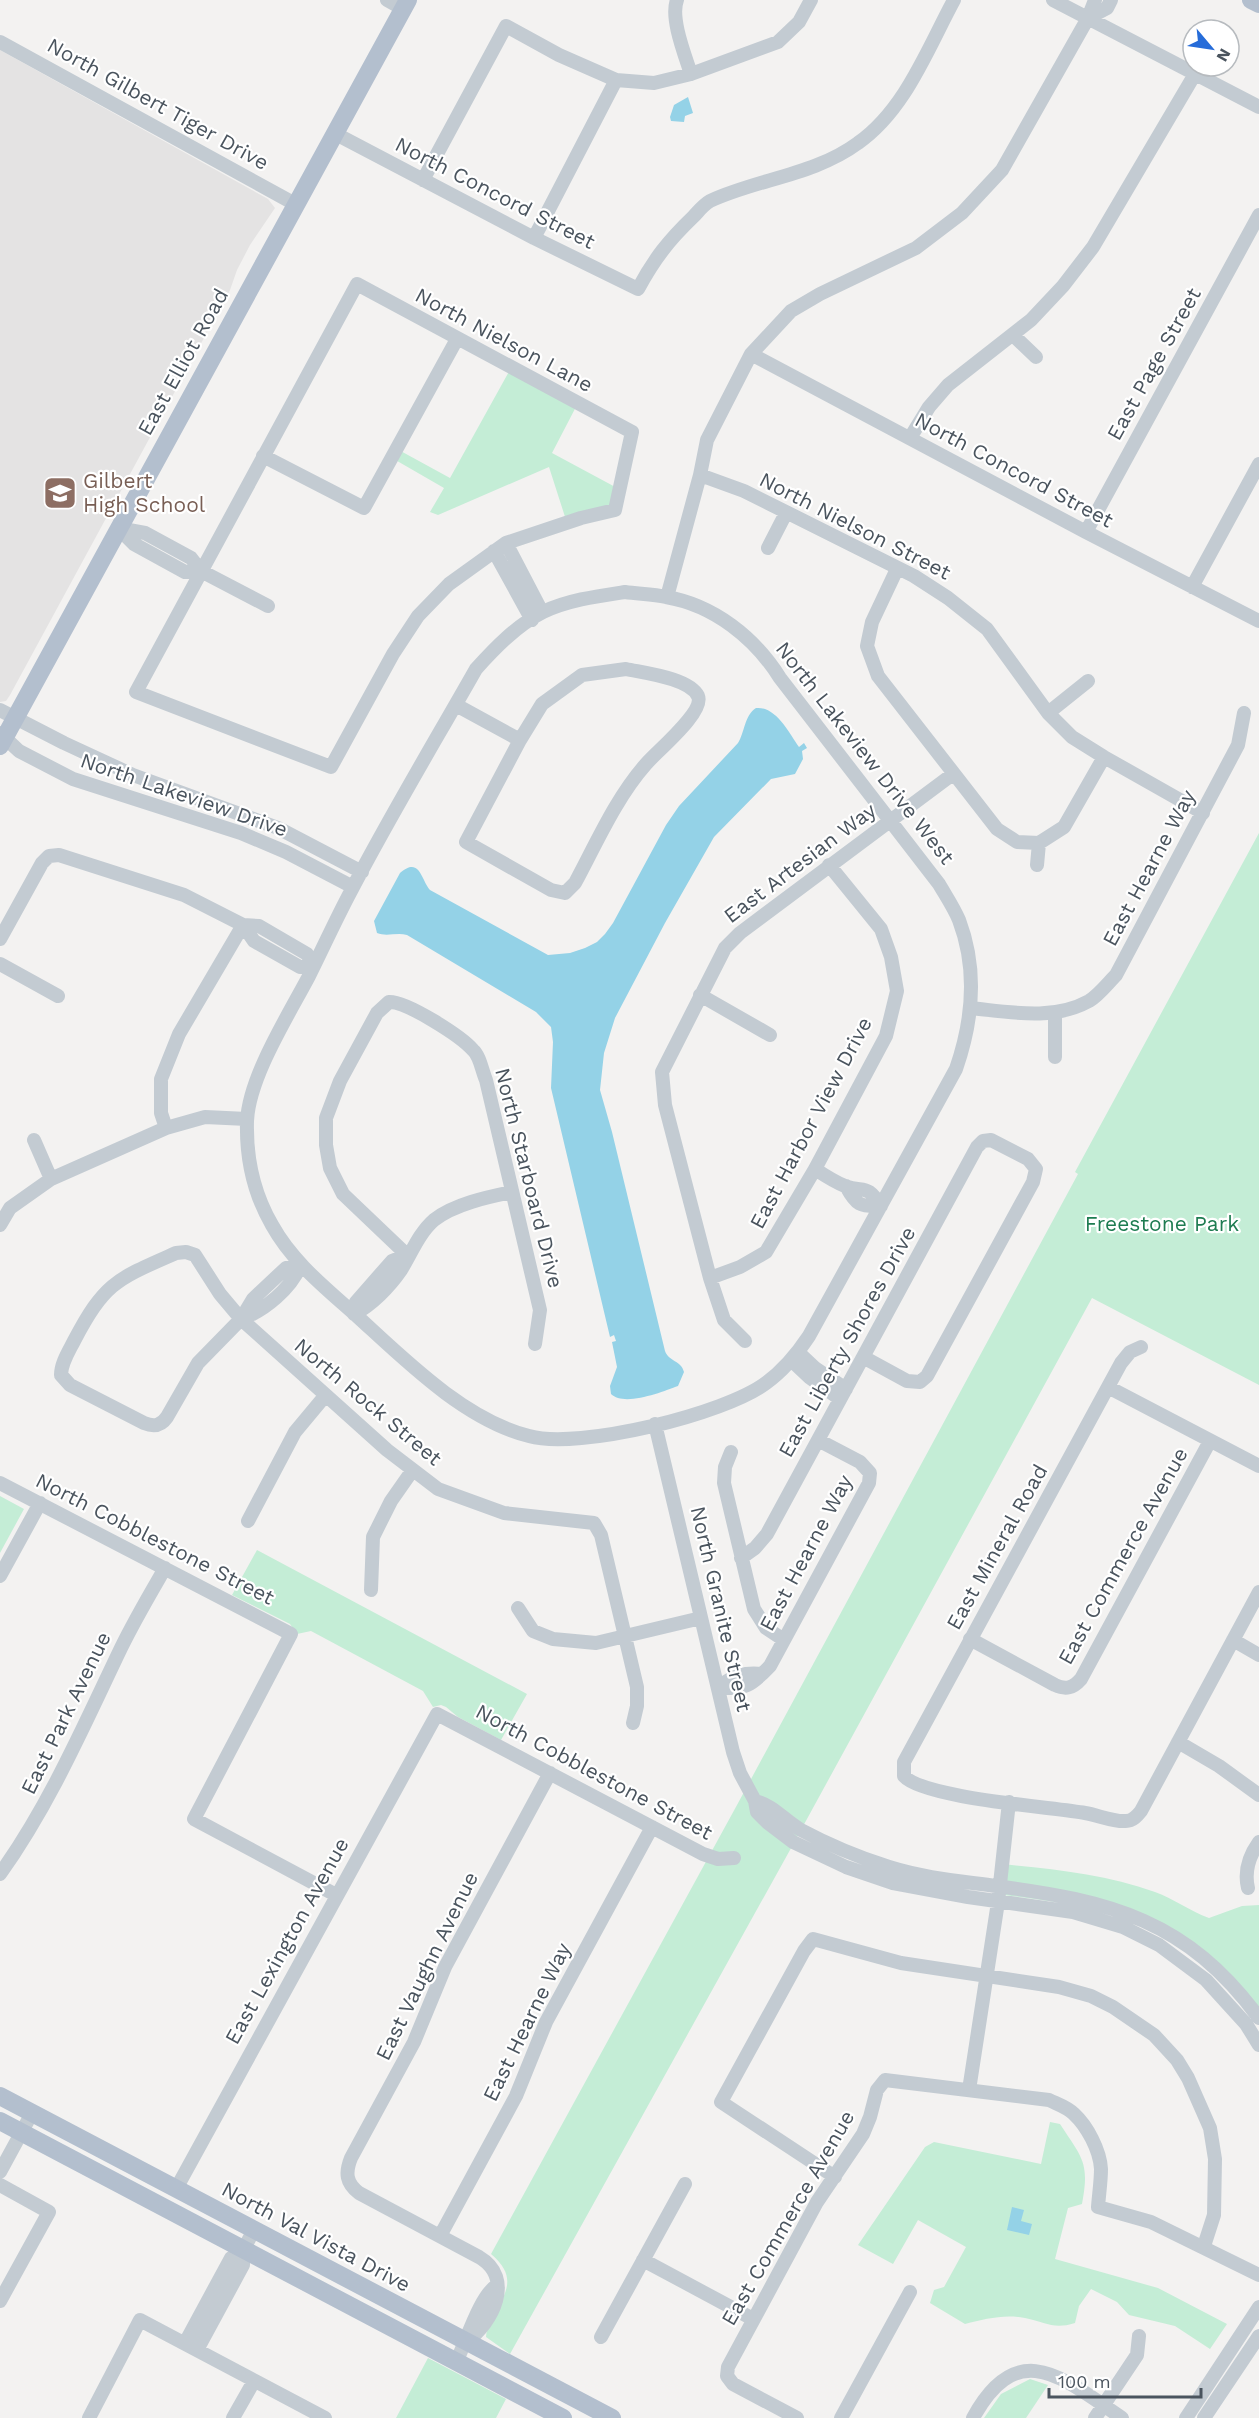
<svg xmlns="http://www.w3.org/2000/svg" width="1259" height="2418" font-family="'Work Sans',sans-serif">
	<rect width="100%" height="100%" fill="#f3f2f1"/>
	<path fill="#e4e3e3" d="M 0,50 L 268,199 L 275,208 L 250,245 L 237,270 L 230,290 L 10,695 L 6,701 L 0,702 Z"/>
	<path fill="#c4edd6" d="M 511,368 L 578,403 L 552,453 L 619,489 L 615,510 L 567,523 L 549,467 L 438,515 L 430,512 L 444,488 L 392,458 L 397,449 L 450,478 Z
		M 1259,833 L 1259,1385 L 1092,1298 L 790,1850 L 510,2354 L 486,2337 C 489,2306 529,2286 491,2254 L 737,1805 L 1078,1174 L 1075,1172 Z
		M 0,1496 L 24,1509 L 0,1553 Z
		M 257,1550 L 527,1694 L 501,1740 L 458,1717 L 446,1707 L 441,1705 L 433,1707 L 423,1691 L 311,1631 L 297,1634 L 290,1624 L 232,1595 Z
		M 1001,1864 C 1053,1869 1106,1874 1155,1892 C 1174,1899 1190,1911 1209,1918 L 1242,1906 L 1259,1905 L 1259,2014 C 1228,1988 1198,1955 1162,1935 C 1111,1907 1054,1902 997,1894 Z
		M 1050,2122 L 1060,2124 C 1082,2158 1090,2162 1082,2204 L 1068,2208 L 1055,2259 L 1158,2288 L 1227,2324 L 1210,2349 L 1175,2326 L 1129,2315 L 1117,2302 L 1091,2289 L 1079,2306 L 1075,2323 C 1053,2330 1046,2322 1025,2318 C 1004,2314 985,2319 965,2324 L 930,2303 L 934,2290 L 944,2287 L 966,2247 L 918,2220 L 893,2264 L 858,2245 L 925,2147 L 934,2142 L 1041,2164 Z
		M 428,2358 L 506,2399 L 496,2418 L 396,2418 Z
		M 1030,2379 L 1048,2385 L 1026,2418 L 984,2418 L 1001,2394 Z"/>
	<path fill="#94d2e7" d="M 688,97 L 693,113 L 685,116 L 684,122 L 671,121 L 670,117 L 674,105 Z
		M 756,708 C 776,706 789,733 799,747 L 804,743 L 807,748 L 802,751 L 803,759 L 795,774 L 771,779 L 714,837 L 665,923 L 615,1018 L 604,1053 L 600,1090 L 612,1132 L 665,1351 C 669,1362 681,1360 684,1372 L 678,1386 C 662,1392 624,1407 611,1394 L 610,1386 L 617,1367 L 612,1342 L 616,1341 L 614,1335 L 610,1337 L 551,1088 L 553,1042 L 551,1027 L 536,1012 L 407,935 C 397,932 387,937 377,933 L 374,921 L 400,873 C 420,856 421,880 430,890 L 548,955 L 570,953 L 585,948 L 597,942 L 605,934 L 613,923 L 666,825 L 679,806 L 738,743 C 745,732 744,716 756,708 Z
		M 1012,2207 L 1024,2210 L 1021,2221 L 1032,2224 L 1029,2235 L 1007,2230 Z"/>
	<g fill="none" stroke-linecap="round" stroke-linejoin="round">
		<path stroke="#c3cbd2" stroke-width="14" d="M 387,0 L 403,9
			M 677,0 C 670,18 685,55 691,74
			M 1053,0 L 1259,107
			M 1088,18 L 1107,8 L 1111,0
			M 0,42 L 295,204
			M 334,133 L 534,238 L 638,289 C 654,259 669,240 693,217 C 698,212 703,205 710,201 C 757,179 815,175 858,143 C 905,110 927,50 954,0
			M 423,180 L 506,26 L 559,55 L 616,80 L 654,83 L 691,74 L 778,42 L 799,22 L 811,0
			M 534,238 L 616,80
			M 357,284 L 632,432 L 615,510 L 581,518 L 506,543 L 449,584 L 418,616 L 393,654 L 331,767 L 136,692 Z
			M 1013,335 L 1036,357
			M 751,354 L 1086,532 L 1259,621
			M 910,438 L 929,407 L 948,385 L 1031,320 L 1063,286 L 1093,247 L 1195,74
			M 263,456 L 364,508 L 457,339
			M 700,475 L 744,491 L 914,576 L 948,598 L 987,629 L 1048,713 L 1072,737 L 1104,757 L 1203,813
			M 118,528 L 145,533 L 191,558 L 201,571 L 268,606
			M 118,528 L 134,544 L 185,572 L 201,571
			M 1086,532 L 1259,215
			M 506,543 L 542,612
			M 768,548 L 786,513
			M 494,551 L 532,620
			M 897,569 L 872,622 L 867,646 L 878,676 L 997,829 L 1017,842 L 1039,843 L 1064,827 L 1104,757
			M 1192,587 L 1259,464
			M 625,592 C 639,594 653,594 666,597 C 714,605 755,638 780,678 L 939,884 C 946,896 954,908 959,920 C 978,970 973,1020 956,1069 L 809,1336 C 797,1354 784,1370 766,1383 C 725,1414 579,1450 529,1436 C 465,1420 406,1361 358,1317 C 327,1289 293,1263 272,1225 C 254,1194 246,1157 247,1121 C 249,1077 288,1016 309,976 C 323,948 336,919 351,891 C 390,816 434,743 476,669 C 495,648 517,625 543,612 C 568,600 598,596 625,592 Z
			M 667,597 L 700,475 L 707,440 L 751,354 L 791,311 L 820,294 L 916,248 L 962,213 L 1002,170 L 1088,18 L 1095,0
			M 626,669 C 644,673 689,678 698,696 C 705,712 657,751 646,764 C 616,798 597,842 575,883 L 565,893 L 551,890 L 466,842 L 520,740 L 542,704 L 582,675 Z
			M 456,705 L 520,740
			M 0,710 L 64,743 L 133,775 L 278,828 L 362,872
			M 1048,713 L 1088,681
			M 0,733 L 19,751 L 73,779 L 241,833 L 286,852 L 353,887
			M 1037,865 L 1039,843
			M 0,939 L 42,863 L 49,856 L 59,855 L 184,895 L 243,925 L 259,926 L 307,954 L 314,966 L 300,967 L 254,941 L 243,925
			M 0,964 L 58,996
			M 700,995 L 770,1035
			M 970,1008 C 1010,1012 1053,1021 1089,1001 C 1099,995 1108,983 1116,975 L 1238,745 L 1244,713
			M 1055,1057 L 1055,1014
			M 166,1128 L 161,1113 L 161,1079 L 179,1034 L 243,925
			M 34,1140 L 51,1179
			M 815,1169 C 824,1175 835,1182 845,1186 C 865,1193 866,1183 881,1206 C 860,1207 856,1205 846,1186
			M 0,1225 L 10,1208 L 51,1179 L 166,1128 L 205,1117 L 247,1119
			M 407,1255 L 343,1194 L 330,1168 L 326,1145 L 326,1118 L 340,1081 L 377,1013 L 389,1002 C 406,1001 461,1036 473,1050 C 480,1056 482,1071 486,1080 L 540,1310 L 535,1344
			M 710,1278 L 740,1267 L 766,1252 L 815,1169 L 886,1036 L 897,991 L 891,957 L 881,929 L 829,865
			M 354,1314 C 372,1305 390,1286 401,1270 C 411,1254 419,1233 434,1220 C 454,1204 488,1197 512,1192
			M 354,1314 L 356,1302 L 392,1261 L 407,1255
			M 241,1319 C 264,1311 292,1288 301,1264 L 286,1268 L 253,1299 L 241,1319 L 198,1363 L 167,1417 C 161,1426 154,1427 144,1423 L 70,1385 L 61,1375 C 61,1363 69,1351 74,1341 C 105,1282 117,1279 176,1253 L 186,1252 L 195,1255 L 220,1294 L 241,1319 L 387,1450 L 438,1489 L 504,1513 L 594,1523 L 601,1535 L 637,1687 L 637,1706 L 633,1723
			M 745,1341 L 724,1320 L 710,1278 L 665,1105 L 662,1072 L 725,948 L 740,933 L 953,774
			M 1141,1347 L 1130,1352 L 1121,1363 L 904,1762 L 904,1776 C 923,1798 1051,1807 1085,1813 C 1098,1815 1113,1822 1126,1821 C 1133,1821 1137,1816 1141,1811 L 1259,1592
			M 798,1352 L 815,1368 L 846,1389
			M 792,1361 L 809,1377 L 840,1399
			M 1108,1387 L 1259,1466
			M 655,1424 L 733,1752 L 740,1773 L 755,1801 L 757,1812 L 768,1823 L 793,1842 L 846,1867 L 893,1883 L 968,1897 L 1073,1912 L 1123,1927 L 1159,1945 L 1206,1980 L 1246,2024 L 1259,2045
			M 731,1452 L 725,1467 L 724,1483 L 754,1609 L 766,1628 L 784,1640
			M 0,1483 L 291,1634 L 194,1819 L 336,1895
			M 248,1521 L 295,1432 L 325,1396
			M 741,1558 L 755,1548 L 767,1534 L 977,1147 L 983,1141 L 991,1140 L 1028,1159 L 1036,1169 L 1033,1182 L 927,1376 L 920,1382 L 907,1381 L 863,1357
			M 0,1576 L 40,1503
			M 371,1590 L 373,1537 L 391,1501 L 412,1471
			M 518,1608 L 533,1631 L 553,1639 L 596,1643 L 701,1618
			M 970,1639 L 1055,1685 C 1066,1690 1073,1688 1081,1679 L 1210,1441
			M 1233,1640 L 1259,1655
			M 718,1687 C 744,1691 752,1685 770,1666 L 869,1483 L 870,1473 L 860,1462 L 818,1440
			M 718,1687 C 733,1676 744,1672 762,1674
			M 1178,1742 L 1219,1766 L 1259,1795
			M 755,1801 C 773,1805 785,1821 801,1830 C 829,1845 858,1857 889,1867 C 924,1878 960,1881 996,1886 C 1111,1901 1187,1920 1259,2018
			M 0,1874 C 50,1804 84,1725 121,1648 C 134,1621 150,1594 165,1568
			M 1248,1888 C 1244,1871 1249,1856 1259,1842
			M 969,2090 L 998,1902 L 1009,1802
			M 0,2172 L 32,2113
			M 835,2177 L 721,2102 L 804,1951 L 813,1939 L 901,1963 L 1059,1987 L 1091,1996 L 1113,2007 L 1154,2035 L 1177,2060 L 1188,2078 L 1210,2128 L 1215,2159 L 1214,2215 L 1204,2246
			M 0,2185 L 49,2212 L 0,2301
			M 176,2189 L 437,1714 L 703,1854 L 718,1859 L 734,1858
			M 440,2236 L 516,2096 L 546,2022 L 652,1827
			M 643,2260 L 753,2319
			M 601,2337 L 685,2184
			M 466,2342 C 493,2323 515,2278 479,2257 L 359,2193 C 346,2183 345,2173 351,2158 L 414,2042 L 445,1967 L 550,1773
			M 185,2343 L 231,2258 L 243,2250 L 254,2230
			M 197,2350 L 243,2265 L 243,2250
			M 456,2362 C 466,2343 479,2297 497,2285
			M 89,2418 L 140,2320 L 325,2418
			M 233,2418 L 254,2381
			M 797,2418 L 733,2384 L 727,2376 L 728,2367 L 817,2202 L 863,2134 L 870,2117 L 877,2090 L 885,2080 L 1049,2100 C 1057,2104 1067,2107 1074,2114 C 1087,2126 1100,2150 1101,2169 C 1101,2181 1099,2194 1098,2207 L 1151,2222 L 1259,2275
			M 841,2418 L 910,2292
			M 973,2418 C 1018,2335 1064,2379 1122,2418
			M 1095,2418 L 1137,2355 L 1139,2336
			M 1186,2418 L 1259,2307
			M 1204,2418 L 1259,2336"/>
		<path stroke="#b3bfce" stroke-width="18" d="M 1251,0 L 1259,4
			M 0,746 L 408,0
			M 0,2096 L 612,2418
			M 0,2121 L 563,2418"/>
	</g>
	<defs>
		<g id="school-square" transform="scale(1.725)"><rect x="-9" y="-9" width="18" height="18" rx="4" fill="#8d6e63" stroke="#fff"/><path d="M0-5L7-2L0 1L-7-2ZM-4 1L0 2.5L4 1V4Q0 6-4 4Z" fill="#fff"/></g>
	</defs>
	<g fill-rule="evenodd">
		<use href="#school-square" x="60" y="493"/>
	</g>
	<g text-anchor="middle" stroke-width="4.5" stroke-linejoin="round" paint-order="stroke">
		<g font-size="21" fill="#4a545e" stroke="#fff">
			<text transform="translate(158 104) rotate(29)" y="7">North Gilbert Tiger Drive</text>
			<text transform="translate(495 193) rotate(27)" y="7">North Concord Street</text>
			<text transform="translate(504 340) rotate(28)" y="7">North Nielson Lane</text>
			<text transform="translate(183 362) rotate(-61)" y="7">East Elliot Road</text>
			<text transform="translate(1154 364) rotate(-61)" y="7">East Page Street</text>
			<text transform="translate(1014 470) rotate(28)" y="7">North Concord Street</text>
			<text transform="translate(855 526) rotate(27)" y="7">North Nielson Street</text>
			<text transform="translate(865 753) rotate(52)" y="7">North Lakeview Drive West</text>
			<text transform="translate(184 795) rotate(19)" y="7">North Lakeview Drive</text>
			<text transform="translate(800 863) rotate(-37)" y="7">East Artesian Way</text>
			<text transform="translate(1149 868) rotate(-62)" y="7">East Hearne Way</text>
			<text transform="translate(811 1123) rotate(-62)" y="7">East Harbor View Drive</text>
			<text transform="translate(529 1178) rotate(76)" y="7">North Starboard Drive</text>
			<text transform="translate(847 1342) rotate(-61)" y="7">East Liberty Shores Drive</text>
			<text transform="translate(368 1402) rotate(40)" y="7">North Rock Street</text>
			<text transform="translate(155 1539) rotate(27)" y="7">North Cobblestone Street</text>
			<text transform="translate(997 1547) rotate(-61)" y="7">East Mineral Road</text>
			<text transform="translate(806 1553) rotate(-62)" y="7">East Hearne Way</text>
			<text transform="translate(1123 1556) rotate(-61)" y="7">East Commerce Avenue</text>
			<text transform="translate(721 1609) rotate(77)" y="7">North Granite Street</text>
			<text transform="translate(66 1713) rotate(-64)" y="7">East Park Avenue</text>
			<text transform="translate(594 1772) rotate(28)" y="7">North Cobblestone Street</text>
			<text transform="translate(287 1941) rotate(-61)" y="7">East Lexington Avenue</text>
			<text transform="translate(427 1966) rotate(-64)" y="7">East Vaughn Avenue</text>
			<text transform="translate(527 2022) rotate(-64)" y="7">East Hearne Way</text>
			<text transform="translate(788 2218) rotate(-60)" y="7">East Commerce Avenue</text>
			<text transform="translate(316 2237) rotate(28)" y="7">North Val Vista Drive</text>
		</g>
		<g font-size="21" fill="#785e54" stroke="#fff" text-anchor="start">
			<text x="83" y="488">Gilbert<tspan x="83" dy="24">High School</tspan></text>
		</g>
		<g font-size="21" fill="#1e7c51" stroke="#fff">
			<text x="1162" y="1231">Freestone Park</text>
		</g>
	</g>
	<g transform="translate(1211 48) rotate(119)"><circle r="28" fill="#ffffff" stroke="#b7bbbf" stroke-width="1.5"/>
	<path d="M0-4.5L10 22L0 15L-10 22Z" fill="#266cd9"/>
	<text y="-9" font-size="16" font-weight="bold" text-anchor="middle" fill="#4a545e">N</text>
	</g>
	<path d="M1049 2388v9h152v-9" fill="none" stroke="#4a545e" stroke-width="3"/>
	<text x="1058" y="2388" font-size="18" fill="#4a545e" stroke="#ffffff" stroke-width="4.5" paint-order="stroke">100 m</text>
</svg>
